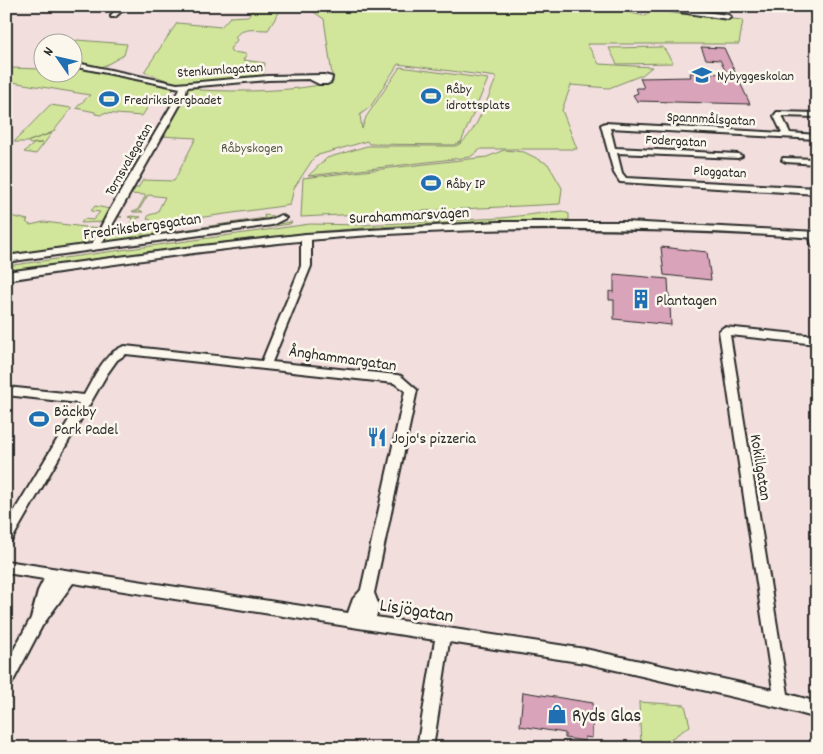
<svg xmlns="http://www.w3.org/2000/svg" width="823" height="754" font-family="Dekko,sans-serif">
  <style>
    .green { fill: #d1e69b; stroke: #7e8863 }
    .building { fill: #d9a3ba; stroke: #2b2b2b }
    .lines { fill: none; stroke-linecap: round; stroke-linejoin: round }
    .minor-casing { stroke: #2b2b2b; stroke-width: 4 }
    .major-casing { stroke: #2b2b2b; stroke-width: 4 }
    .minor { fill: #fbf7ec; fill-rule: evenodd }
    .major { fill: #fbf7ec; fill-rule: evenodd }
    .labels { text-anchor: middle; stroke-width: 5; stroke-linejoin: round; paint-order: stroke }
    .far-street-label { font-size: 14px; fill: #2b2b2b; stroke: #fbf7ec }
    .far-poi-label { font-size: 14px; fill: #2b2b2b; stroke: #fbf7ec; text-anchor: start }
    .far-park-label { font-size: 14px; fill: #545a47; stroke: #fbf7ec }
    .street-label { font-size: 16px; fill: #2b2b2b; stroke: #fbf7ec }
    .poi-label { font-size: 16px; fill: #2b2b2b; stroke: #fbf7ec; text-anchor: start }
    .near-street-label { font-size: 19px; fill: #2b2b2b; stroke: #fbf7ec }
    .near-poi-label { font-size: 19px; fill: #2b2b2b; stroke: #fbf7ec; text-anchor: start }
  </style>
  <rect width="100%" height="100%" fill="#f1dedd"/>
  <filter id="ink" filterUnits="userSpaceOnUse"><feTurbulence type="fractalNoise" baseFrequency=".02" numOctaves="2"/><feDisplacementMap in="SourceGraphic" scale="10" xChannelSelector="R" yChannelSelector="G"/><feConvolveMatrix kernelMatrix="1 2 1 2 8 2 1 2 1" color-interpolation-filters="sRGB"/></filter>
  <g filter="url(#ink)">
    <path class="green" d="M 256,6 L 283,6 L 268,30 C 257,30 242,27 235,37 L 237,40 L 230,49 L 232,52 L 247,54 L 243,60 L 265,63 L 263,75 L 199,82 L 199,90 C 240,92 294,92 333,82 L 324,19 L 305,6 L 597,6 L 645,16 L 652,11 L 743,20 L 739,44 L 587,44 L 599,64 L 652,67 L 642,75 L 609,88 L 571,85 L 562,110 L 577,149 L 481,149 L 470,157 L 308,176 L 327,158 L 367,146 L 456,146 C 476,137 487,98 497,77 L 398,64 L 371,106 L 360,115 L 362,129 L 366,117 L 400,67 L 488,79 L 461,142 L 454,145 L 369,144 L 367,141 L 315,156 L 294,188 L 290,205 L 161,223 L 158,235 L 106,242 L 103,239 L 117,215 L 122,217 L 117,217 L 107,234 L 125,233 L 133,218 L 128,217 L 131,216 L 141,217 L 136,219 L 128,233 L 145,233 L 151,220 L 147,219 L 149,215 L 157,213 L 165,197 L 148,195 L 139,210 L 143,212 L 133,212 L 132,211 L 137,211 L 146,195 L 130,194 L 120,211 L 136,181 L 137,181 L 133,188 L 138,188 L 143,180 L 174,181 L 196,138 L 161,136 L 188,88 L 144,72 L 177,23 L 221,27 L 230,17 L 248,16 Z
      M 77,40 L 127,44 L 124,55 L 106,65 L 94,69 L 175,87 L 170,94 C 154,94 150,104 142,116 L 103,113 L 101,115 L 95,114 L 95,112 L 76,108 L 90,95 L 6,81 L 6,43 L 10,68 L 42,69 L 42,72 L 72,72 L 73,54 L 76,53 L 76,50 L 73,48 L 73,43 Z
      M 663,47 L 673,63 L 617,64 L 609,48 Z
      M 50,105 L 72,108 L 53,132 L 27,142 L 14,142 Z
      M 52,133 L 36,154 L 24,152 L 35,143 L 42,143 L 30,144 L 28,142 L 29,141 Z
      M 504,150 L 524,152 L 548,164 L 562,188 L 560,204 L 301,217 L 303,178 L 487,157 Z
      M 95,206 L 110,209 L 103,222 L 81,223 L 84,219 L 93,220 L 100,212 L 91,211 Z
      M 562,211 L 569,214 L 569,220 C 488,221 407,224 326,231 C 219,241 113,257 6,272 L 6,266 L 310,224 L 362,225 L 501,218 Z
      M 6,215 L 28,220 L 26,222 L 30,225 L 44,222 L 85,227 L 85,229 L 96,227 L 98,229 L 91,240 L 85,244 L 6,256 Z
      M 264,215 L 273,216 L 264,221 L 172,234 L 169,232 L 265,218 Z
      M 292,222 L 290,224 L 93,251 L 93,249 Z
      M 639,702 L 685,705 L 690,726 L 657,748 L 648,748 L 641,745 Z"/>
    <path class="building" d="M 701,47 L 724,48 L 750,104 L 637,101 L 633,95 L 638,93 L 636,88 L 644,88 L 640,78 L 691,77 L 690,73 L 727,74 L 720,60 L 706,59 Z
      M 661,247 L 707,252 L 711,280 L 664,275 Z
      M 614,274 L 668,279 L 669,297 L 672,298 L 673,306 L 670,306 L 671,325 L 614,319 L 614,300 L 609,300 L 609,291 L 614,292 Z
      M 523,692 L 593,703 L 592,738 L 585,737 L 585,741 L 565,738 L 565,733 L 520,726 Z"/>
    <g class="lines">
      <defs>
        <path id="minor" d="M 120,6 L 127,6 L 115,17 L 111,17 L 111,15 Z
          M 640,6 L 659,6 L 728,15 L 731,17 L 728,19 Z
          M 72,62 L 177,84 L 268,76 L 324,75 L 332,77 L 331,82 L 327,84 L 319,84 L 309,79 L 268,80 L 187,87 L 185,96 L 102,243 L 270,220 L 281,215 L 286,218 L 272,225 L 6,262 L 6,256 L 92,244 L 108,213 L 177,96 L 180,88 L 72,66 Z
          M 777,112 L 817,113 L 817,117 L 782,116 L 790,133 L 817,135 L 817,139 L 610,128 L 615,148 L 738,154 L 742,156 L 738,158 L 617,153 L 622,173 L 626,178 L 817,188 L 817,194 L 620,182 L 614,173 L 601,125 L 605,123 L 782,133 L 774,116 Z
          M 783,158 L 817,159 L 817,164 L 786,162 L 782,160 Z
          M 814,231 L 817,232 L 817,249 L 812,246 L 809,234 Z
          M 306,234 L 311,237 L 311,266 L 272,362 L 397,375 L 401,376 L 417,390 L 374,593 L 379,606 L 376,617 L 585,649 L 773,690 L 719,331 L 724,327 L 817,336 L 817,344 L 730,335 L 788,694 L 817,702 L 817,718 L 781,708 L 585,663 L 449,642 L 433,748 L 417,748 L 435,640 L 73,583 L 42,626 L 11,685 L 6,687 L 6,664 L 31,618 L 38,591 L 44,579 L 6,573 L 6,561 L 348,613 L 353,599 L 361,590 L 405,391 L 394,383 L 126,354 L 117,360 L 107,374 L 11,541 L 6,543 L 6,525 L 79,403 L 6,395 L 6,387 L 84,395 C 94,378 104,352 125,346 L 262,361 L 301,266 L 301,237 Z"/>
        <path id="major" d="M 498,222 L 625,222 L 817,232 L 817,238 C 668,228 520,225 371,235 C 249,243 128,262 6,280 L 6,272 L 194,247 L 306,234 Z"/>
      </defs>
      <use href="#minor" class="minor-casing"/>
      <use href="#major" class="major-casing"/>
      <use href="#minor" class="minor"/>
      <use href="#major" class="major"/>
    </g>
  </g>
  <defs>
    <symbol id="school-bare" viewBox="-9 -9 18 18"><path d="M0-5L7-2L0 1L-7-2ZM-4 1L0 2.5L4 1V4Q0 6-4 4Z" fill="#1f6fb2" stroke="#fbf7ec" stroke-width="2.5" paint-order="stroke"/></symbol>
    <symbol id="stadium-bare" viewBox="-9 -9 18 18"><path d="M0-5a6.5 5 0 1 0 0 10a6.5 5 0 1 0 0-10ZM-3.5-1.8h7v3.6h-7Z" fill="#1f6fb2" stroke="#fbf7ec" stroke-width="2.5" paint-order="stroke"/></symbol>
    <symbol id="building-bare" viewBox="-9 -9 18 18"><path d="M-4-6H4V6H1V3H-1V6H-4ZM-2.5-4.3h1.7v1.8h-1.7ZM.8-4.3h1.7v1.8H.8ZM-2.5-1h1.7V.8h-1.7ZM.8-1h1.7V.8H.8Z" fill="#1f6fb2" stroke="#fbf7ec" stroke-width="2.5" paint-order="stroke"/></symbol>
    <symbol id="restaurant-bare" viewBox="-9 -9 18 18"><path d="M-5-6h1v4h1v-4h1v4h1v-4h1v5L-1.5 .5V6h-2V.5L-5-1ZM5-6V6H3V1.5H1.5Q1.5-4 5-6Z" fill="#1f6fb2" stroke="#fbf7ec" stroke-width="2.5" paint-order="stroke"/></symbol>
    <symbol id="shop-bare" viewBox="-9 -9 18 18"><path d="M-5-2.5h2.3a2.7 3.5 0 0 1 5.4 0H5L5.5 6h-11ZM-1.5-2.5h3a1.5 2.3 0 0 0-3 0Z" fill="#1f6fb2" stroke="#fbf7ec" stroke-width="2.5" paint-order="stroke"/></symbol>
  </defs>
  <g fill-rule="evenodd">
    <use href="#school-bare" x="688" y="61" width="28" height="28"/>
    <use href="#stadium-bare" x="417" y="82" width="28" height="28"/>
    <use href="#stadium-bare" x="95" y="85" width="28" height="28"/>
    <use href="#stadium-bare" x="417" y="169" width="28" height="28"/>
    <use href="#building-bare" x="627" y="285" width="28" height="28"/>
    <use href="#stadium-bare" x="25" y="405" width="28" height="28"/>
    <use href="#restaurant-bare" x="363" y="423" width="28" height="28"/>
    <use href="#shop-bare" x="543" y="700" width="28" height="28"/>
  </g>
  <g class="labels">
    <g class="far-street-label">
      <text transform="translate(220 69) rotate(-4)" y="5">Stenkumlagatan</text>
      <text transform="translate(711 118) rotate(3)" y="5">Spannmålsgatan</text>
      <text transform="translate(676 140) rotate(3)" y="5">Fodergatan</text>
      <text transform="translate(128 159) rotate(-60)" y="5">Tornsvalegatan</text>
      <text transform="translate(720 171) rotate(3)" y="5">Ploggatan</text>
    </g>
    <g class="far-poi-label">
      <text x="717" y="80">Nybyggeskolan</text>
      <text x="446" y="93">Råby<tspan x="446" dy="16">idrottsplats</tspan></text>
      <text x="124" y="104">Fredriksbergbadet</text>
      <text x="446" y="188">Råby IP</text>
    </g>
    <g class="far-park-label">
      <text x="252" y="152">Råbyskogen</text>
    </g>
    <g class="street-label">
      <text transform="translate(409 214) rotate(-3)" y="6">Surahammarsvägen</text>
      <text transform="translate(142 225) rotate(-8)" y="6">Fredriksbergsgatan</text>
      <text transform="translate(343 357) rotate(8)" y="6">Ånghammargatan</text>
      <text transform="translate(762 467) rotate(81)" y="6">Kokillgatan</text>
    </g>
    <g class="poi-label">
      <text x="656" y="305">Plantagen</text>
      <text x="54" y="416">Bäckby<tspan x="54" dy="18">Park Padel</tspan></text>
      <text x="392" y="443">Jojo's pizzeria</text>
    </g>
    <g class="near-street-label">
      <text transform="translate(417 609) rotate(9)" y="7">Lisjögatan</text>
    </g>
    <g class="near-poi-label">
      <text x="572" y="721">Ryds Glas</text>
    </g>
  </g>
  <rect width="823" height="754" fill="none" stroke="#fbf7ec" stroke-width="25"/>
  <rect x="12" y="12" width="798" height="729" fill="none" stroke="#2b2b2b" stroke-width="2" filter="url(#ink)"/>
  <g transform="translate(58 58) rotate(304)"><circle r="24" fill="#fbf7ec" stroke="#a8a59f"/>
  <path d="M0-4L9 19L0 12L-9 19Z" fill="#1f6fb2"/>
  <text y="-8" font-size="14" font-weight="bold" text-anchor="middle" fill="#2b2b2b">N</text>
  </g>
</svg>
